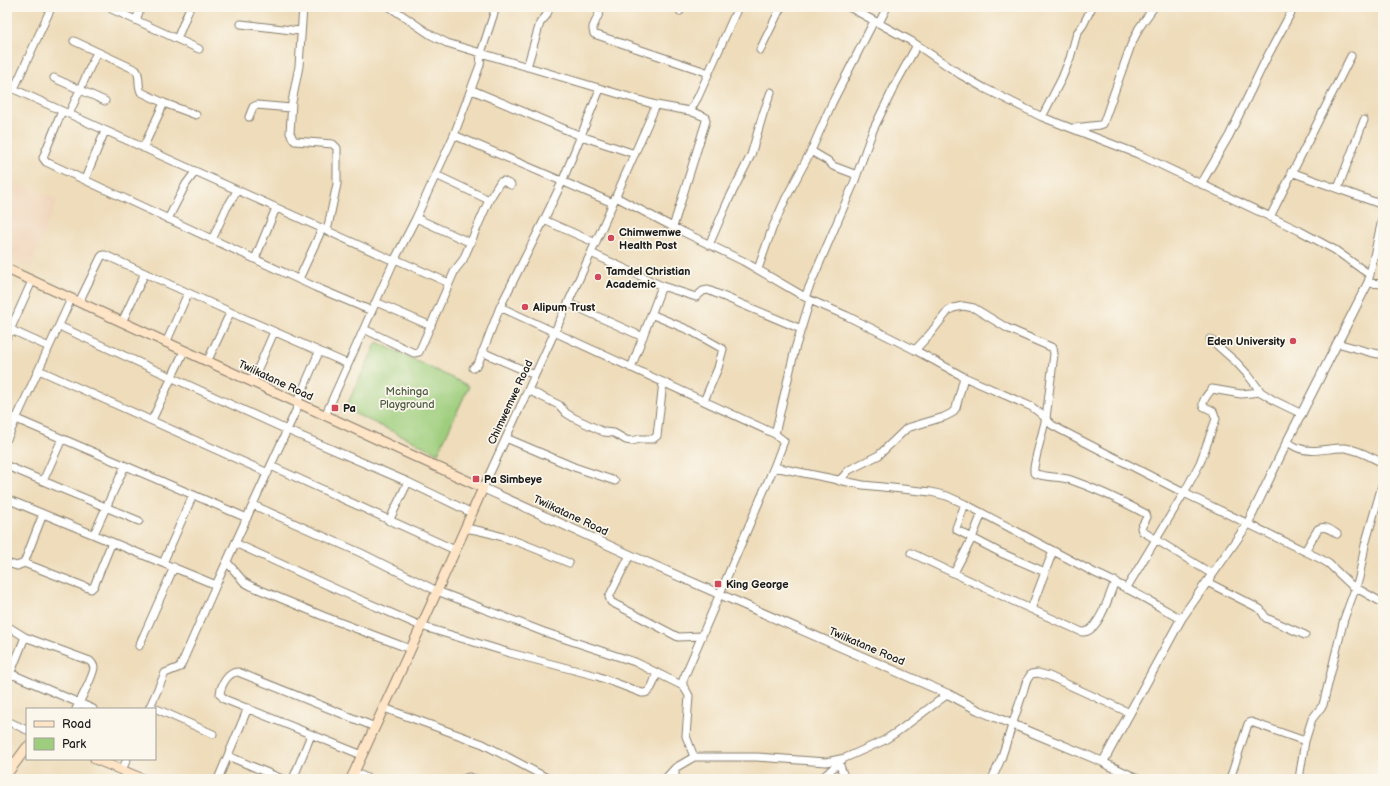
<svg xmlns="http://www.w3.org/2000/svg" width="1390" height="786" font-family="'Balsamiq Sans',sans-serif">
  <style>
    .built { fill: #f0d5bc }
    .green { fill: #9ece7d; stroke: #5d754c }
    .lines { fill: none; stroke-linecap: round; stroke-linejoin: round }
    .minor-casing { stroke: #857c6b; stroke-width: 9 }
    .tertiary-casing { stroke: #857c6b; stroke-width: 10 }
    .secondary-casing { stroke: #857c6b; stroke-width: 11 }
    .minor { stroke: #fff; stroke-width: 7 }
    .tertiary { stroke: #fff; stroke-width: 8 }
    .secondary { stroke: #ffe4c6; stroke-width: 9 }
    .poi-dot { fill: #d1495b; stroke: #fbf7ec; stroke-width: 1.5 }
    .labels { text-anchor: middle; stroke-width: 3.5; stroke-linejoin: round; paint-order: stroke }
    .poi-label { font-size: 11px; font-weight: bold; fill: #1c1c1c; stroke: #fbf7ec; text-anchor: start }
    .street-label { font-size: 11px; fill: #1c1c1c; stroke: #fbf7ec }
    .park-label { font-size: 11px; fill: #4a5a3e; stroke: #fbf7ec }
  </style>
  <rect width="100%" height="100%" fill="#fbf7ec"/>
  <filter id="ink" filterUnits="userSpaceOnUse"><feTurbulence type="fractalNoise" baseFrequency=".025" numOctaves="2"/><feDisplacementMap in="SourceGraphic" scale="8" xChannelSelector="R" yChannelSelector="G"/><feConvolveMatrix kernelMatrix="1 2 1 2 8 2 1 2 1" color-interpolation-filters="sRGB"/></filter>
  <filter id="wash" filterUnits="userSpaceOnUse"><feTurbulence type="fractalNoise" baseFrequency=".012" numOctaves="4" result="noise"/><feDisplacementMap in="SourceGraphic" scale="16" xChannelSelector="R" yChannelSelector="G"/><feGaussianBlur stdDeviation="0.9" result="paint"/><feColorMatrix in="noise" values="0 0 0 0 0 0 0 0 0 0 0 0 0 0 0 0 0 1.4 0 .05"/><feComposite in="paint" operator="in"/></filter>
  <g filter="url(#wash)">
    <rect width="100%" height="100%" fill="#eedcba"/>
    <path class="built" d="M 7,177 L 57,200 L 30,268 L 7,258 Z"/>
    <path class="green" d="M 377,342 L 469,386 L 438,453 L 345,409 Z"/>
  </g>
  <g filter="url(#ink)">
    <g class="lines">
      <defs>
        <path id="minor" d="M 107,7 L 199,49
          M 303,7 L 299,66 L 292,102 L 290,133 L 293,139 L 295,141 L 333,144 L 337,148 L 337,184 L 327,231
          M 390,7 L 431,35 L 447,43 L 656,105 L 690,111 L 705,117 L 706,121 L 673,227
          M 602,7 L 593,27 L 593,30 L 594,34 L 709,73
          M 849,7 L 911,41 L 961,75 L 984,88 L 1042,117 L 1138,154 L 1300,231 L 1335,250 L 1370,275
          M 680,11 L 682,7
          M 136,20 L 141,7
          M 879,23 L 887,7
          M 241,24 L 300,31
          M 177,39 L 190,7
          M 74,41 L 136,70 C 141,76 137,84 141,92 L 164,103
          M 760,50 L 781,7
          M 527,67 L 540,23 L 546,16 L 550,7
          M 54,78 L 105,101
          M 7,86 L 394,261
          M 14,89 L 51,8
          M 472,90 L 581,136 L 635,154
          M 62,111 L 44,155 L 43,158 L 46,162 L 315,287 L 372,311
          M 690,111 L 698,97 L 738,7
          M 69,114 L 97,52
          M 249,117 L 253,107 L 257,105 L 291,108
          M 1042,117 L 1062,78 L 1070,58 L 1077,33 L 1083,25 L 1092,7
          M 1074,128 L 1100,125 L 1103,124 L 1131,45 L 1139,28 L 1154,7
          M 454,135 L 613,203
          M 143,148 L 164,103 L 196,115
          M 811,151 L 828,161 L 833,166 L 857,175
          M 1291,172 L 1383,205
          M 436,175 L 489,200
          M 85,179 L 105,131
          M 1201,184 L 1229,136 L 1266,59 L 1294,7
          M 1338,188 L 1364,120
          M 616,197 L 673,227 L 743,261 L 810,300 L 847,316 L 915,350 L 964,377 L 1032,407 L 1041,414 L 1052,425 L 1061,430 L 1184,493 L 1321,559 L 1329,564 L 1351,585 L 1383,603
          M 1383,215 L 1368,283 L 1383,284
          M 1270,217 L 1351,56
          M 416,218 L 471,243
          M 168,219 L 186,184 L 195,172
          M 544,220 L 562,182 L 600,89
          M 212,240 L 226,209 L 237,191
          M 709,245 L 728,201 L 751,155 L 763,114 L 771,92
          M 591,253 L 662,286 L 696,297 L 703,291 L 708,290 L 801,329
          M 255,259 L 276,208
          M 395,259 L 449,283
          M 758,269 L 772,229 L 785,200 L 811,151 L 832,103 L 874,21
          M 299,279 L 322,229
          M 805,297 L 854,183 L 866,149 L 873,130 L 895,85 L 917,45
          M 79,302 L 101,257 L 103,255 L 105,255 L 239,316 L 348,364
          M 376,302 L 431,326
          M 568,303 L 643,337
          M 500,307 L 775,434 L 784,441 L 774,467 L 683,680 L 683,686
          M 651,314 L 691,331 L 723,349 L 718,368 L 704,401
          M 122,322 L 145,273
          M 59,326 L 287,430 L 408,482 L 472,513
          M 7,328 L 49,347
          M 364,329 L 414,353 L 419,352 L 455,270 L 463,260 L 489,200 L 500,182 L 503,181 L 511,185
          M 7,337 L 32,281
          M 1210,339 L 1237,363 L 1248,375 L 1261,392 L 1275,401 L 1302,414
          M 166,343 L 188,293
          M 1337,343 L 1369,352 L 1383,355
          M 915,350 L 930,334 L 948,311 L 953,308 L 963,306 L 974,308 L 1007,328 L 1053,348 L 1054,354 L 1046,418 L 1037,453 L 1034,467 L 1034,473 C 1044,478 1060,476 1071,480 C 1097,489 1122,501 1146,514 L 1147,517 L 1141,528 L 1142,531 L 1212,574
          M 482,352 L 535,375
          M 207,362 L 230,313
          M 473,368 L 478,364 L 500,307 L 544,220 L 596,243
          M 631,368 L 662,286
          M 39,370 L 268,473
          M 252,382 L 274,332
          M 528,390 L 559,405 L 566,413 L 574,418 L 604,432 L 614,433 L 626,440 L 632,441 L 640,439 L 653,439 L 657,436 L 663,382
          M 297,403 L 319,352
          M 7,415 L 247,518
          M 325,416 L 394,261 L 416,218 L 454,135 L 480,65 L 481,53 L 496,7
          M 152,420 L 184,351
          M 775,434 L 795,349 L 810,300
          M 506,438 L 574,467 L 615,481
          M 7,439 L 71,299
          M 1287,442 C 1291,444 1295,447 1298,448 C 1313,454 1330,447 1345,448 C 1360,450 1370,457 1383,463
          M 7,466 L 139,521
          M 271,466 L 455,550
          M 774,467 L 863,485 L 931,492 L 947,496 L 965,504 L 1095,573 C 1125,586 1153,603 1181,619
          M 43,481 L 62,439
          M 839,481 L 849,470 L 879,455 L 907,428 L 944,417 L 952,413 L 956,408 L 964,377
          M 483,488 L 591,253 L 656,105
          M 7,499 L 216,585 L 299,404
          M 965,504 L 956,528 L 957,530 L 1001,553 L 1045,572
          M 253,505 L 361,553 L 437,591 L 544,632 L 635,662 L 683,686 L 687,692 L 689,696 L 686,736 L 694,757
          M 389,521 L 408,482
          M 465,528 C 502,534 535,548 569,563
          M 94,534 L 125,466
          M 235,543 L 338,590 L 421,626 L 510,653 L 597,676 L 642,693 C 652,694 654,680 657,673
          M 1305,551 L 1318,529 C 1325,525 1331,530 1337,534
          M 911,553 L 1013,601 L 1082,632 C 1098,634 1110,594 1115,581
          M 630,555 L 609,597 L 611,602 L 678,637 L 702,636
          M 227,562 L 244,582 L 251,586 L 323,616 L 410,649
          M 7,563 L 17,566 L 24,563 L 43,514
          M 24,563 L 91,589 L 94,586 L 112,542
          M 163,563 L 193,495
          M 954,573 L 972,538 L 982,513
          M 1207,582 L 1260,609 L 1266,618 L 1305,635
          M 1126,589 L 1184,493 L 1200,463 L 1216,419 L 1213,411 L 1203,406 C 1202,400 1208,394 1212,389 L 1241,394 L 1261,392
          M 1031,609 L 1053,551
          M 7,626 L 25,637 L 90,661 C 93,664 93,664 94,667 C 94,675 80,701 76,709
          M 139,646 L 174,567
          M 7,672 L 93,709
          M 7,682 L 25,637
          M 150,706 L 213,734
          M 384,708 L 483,744 L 549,779
          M 149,709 L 165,673 L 180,667 L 181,665 L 216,585
          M 7,721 L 27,730
          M 1305,741 L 1312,719 L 1323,705 L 1344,619 L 1359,578 L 1365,545 L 1383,482
          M 362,755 L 224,699 L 220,694 C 221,685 228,672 238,672 L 375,727
          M 228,756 L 282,779
          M 839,763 L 845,779
          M 122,770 L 127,759
          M 354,772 L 369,779
          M 218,779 L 248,708
          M 293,779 L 311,735
          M 463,779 L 469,777 L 476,779
          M 665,779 L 675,768 L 694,757 L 757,757 L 826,762 L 845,758 L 883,741 L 897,732 L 948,694
          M 675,779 L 675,768
          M 821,779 L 843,759
          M 992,779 L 1001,759 L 1027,680 L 1031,674 L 1038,673 L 1049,676 L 1130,713
          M 1230,779 L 1248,724 L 1251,722 L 1305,741 L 1299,779"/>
        <path id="tertiary" d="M 483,488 L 630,555 L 948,694 L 978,710 L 1103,762 L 1106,764 L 1138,779
          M 1103,762 L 1181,619 L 1247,525 L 1287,442 L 1368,283"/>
        <path id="secondary" d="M 7,269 L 483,488 L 430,607 L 351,779
          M 95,759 L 143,779
          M 7,774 L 27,747"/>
      </defs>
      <use href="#minor" class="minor-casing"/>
      <use href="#tertiary" class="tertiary-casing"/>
      <use href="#secondary" class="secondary-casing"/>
      <use href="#minor" class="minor"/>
      <use href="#tertiary" class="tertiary"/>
      <use href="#secondary" class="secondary"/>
    </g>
  </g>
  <g class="poi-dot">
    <circle cx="611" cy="238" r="4"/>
    <circle cx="598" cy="277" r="4"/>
    <circle cx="525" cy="307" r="4"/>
    <circle cx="1293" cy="341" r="4"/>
    <rect x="331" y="404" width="8" height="8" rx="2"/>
    <rect x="472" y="475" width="8" height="8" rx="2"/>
    <rect x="714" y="580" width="8" height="8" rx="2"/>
  </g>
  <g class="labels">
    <g class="poi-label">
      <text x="619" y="236">Chimwemwe<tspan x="619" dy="13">Health Post</tspan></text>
      <text x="606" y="275">Tamdel Christian<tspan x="606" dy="13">Academic</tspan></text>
      <text x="533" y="311">Alipum Trust</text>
      <text x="1285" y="345" text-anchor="end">Eden University</text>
      <text x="343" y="412">Pa</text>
      <text x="484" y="483">Pa Simbeye</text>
      <text x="726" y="588">King George</text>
    </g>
    <g class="street-label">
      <text transform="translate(276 380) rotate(25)" y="4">Twiikatane Road</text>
      <text transform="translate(510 402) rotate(-65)" y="4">Chimwemwe Road</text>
      <text transform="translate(571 515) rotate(25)" y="4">Twiikatane Road</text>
      <text transform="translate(867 646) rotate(23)" y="4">Twiikatane Road</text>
    </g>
    <g class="park-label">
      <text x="407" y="395">Mchinga<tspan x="407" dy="13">Playground</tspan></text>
    </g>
  </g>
  <rect width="1390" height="786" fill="none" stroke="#fbf7ec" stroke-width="24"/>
  <rect x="26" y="708" width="130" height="52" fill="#fbf7ec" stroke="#a29f99"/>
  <rect x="34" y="721" width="20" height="6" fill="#ffe4c6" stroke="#a29f99"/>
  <text x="62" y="728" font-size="12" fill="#1c1c1c">Road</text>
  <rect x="34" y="738" width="20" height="12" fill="#9ece7d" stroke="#a29f99"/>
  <text x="62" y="748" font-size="12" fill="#1c1c1c">Park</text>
</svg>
